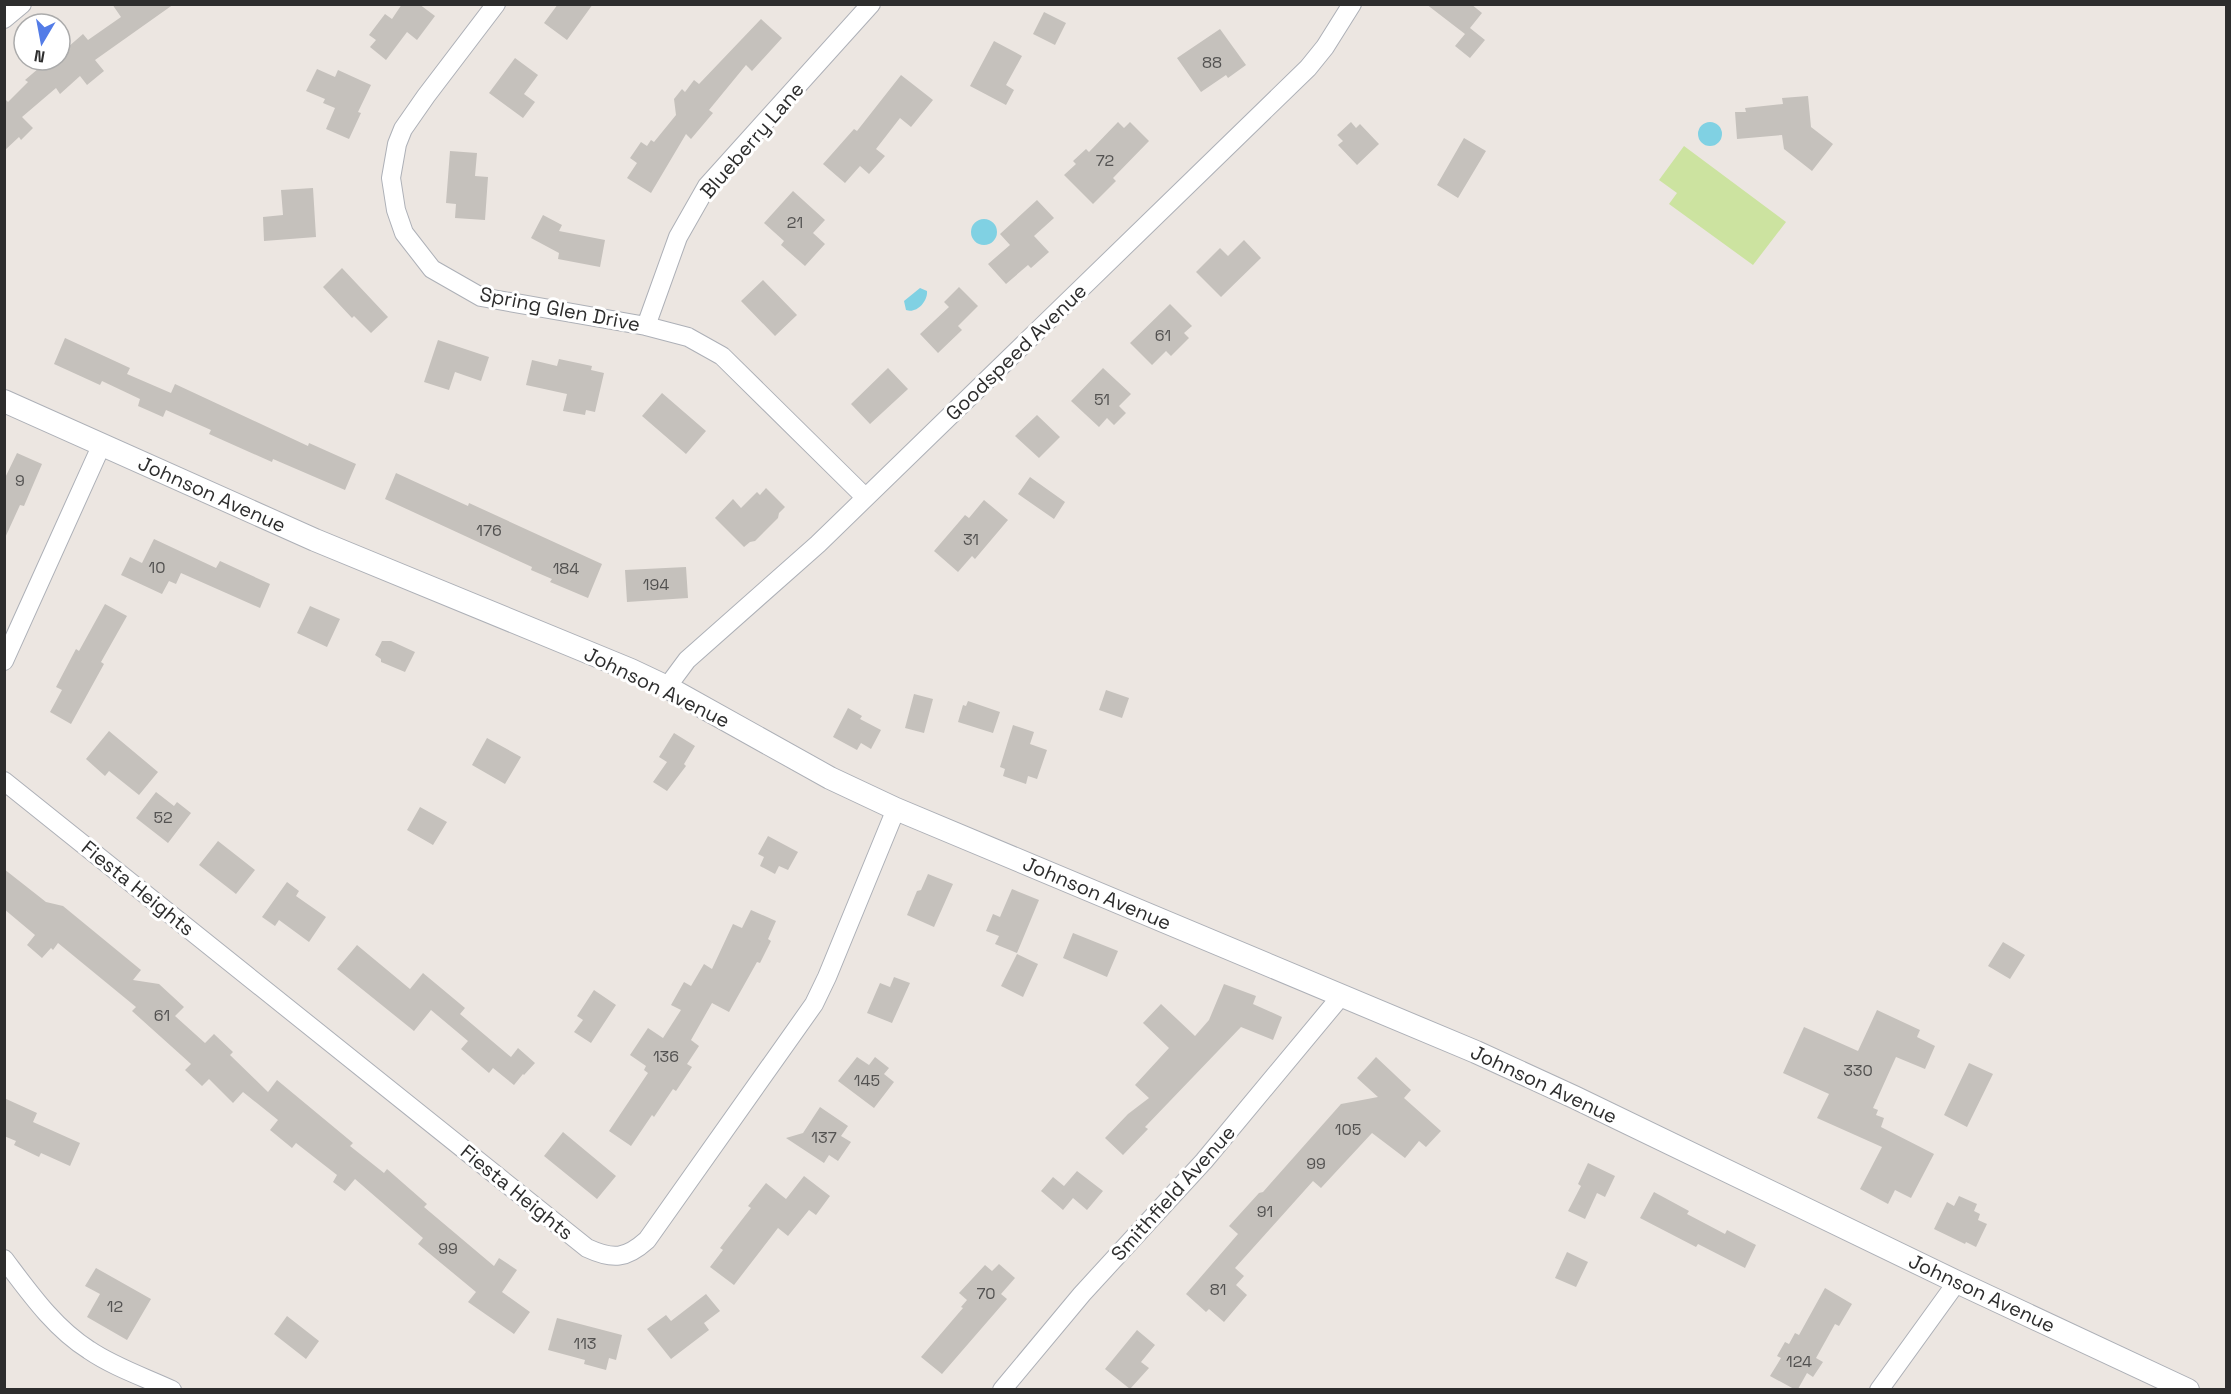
<svg xmlns="http://www.w3.org/2000/svg" width="2231" height="1394" font-family="'Space Grotesk',sans-serif">
  <style>
    .pitch { fill: #cce3a0 }
    .water { fill: #80d1e3 }
    .building { fill: #c5c1bc }
    .lines { fill: none; stroke-linecap: round; stroke-linejoin: round }
    .minor-casing { stroke: #adb0b7; stroke-width: 20 }
    .tertiary-casing { stroke: #adb0b7; stroke-width: 24 }
    .minor { stroke: #fff; stroke-width: 18 }
    .tertiary { stroke: #fff; stroke-width: 22 }
    .labels { text-anchor: middle; stroke-width: 6; stroke-linejoin: round; paint-order: stroke }
    .number-label { font-size: 16px; fill: #535251 }
    .street-label { font-size: 20px; fill: #2d2d2d; stroke: #fff }
  </style>
  <rect width="100%" height="100%" fill="#ece6e1"/>
  <path class="pitch" d="M 1684,146 L 1786,222 L 1753,265 L 1669,204 L 1677,193 L 1659,180 Z"/>
  <path class="water" d="M1698 134a12 12 0 1 1 24 0a12 12 0 1 1-24 0Z
    M971 232a13 13 0 1 1 26 0a13 13 0 1 1-26 0Z
    M 920,288 L 927,291 C 928,302 916,314 906,310 L 904,301 Z"/>
  <path class="building" d="M 112,4 L 174,4 L 95,60 L 104,71 L 87,85 L 80,76 L 60,94 L 56,88 L 22,117 L 33,128 L 21,140 L 19,137 L 4,151 L 4,98 L 8,102 L 28,82 L 25,80 L 39,68 L 44,67 L 53,60 L 60,60 L 60,54 L 83,34 L 88,40 L 121,17 Z
    M 402,4 L 419,4 L 435,16 L 417,40 L 407,32 L 386,60 L 370,47 L 376,40 L 369,35 L 385,14 L 392,19 Z
    M 558,4 L 593,4 L 567,40 L 544,23 Z
    M 1426,4 L 1471,4 L 1482,13 L 1470,28 L 1485,40 L 1470,58 L 1455,46 L 1465,34 Z
    M 1044,12 L 1066,23 L 1055,45 L 1033,34 Z
    M 761,19 L 782,38 L 752,71 L 746,65 L 709,110 L 713,113 L 691,139 L 686,134 L 651,193 L 627,178 L 637,163 L 630,158 L 641,142 L 647,146 L 651,140 L 654,142 L 676,115 L 674,99 L 682,89 L 685,92 L 694,80 L 699,84 Z
    M 1220,29 L 1246,65 L 1228,78 L 1226,75 L 1201,92 L 1177,58 Z
    M 994,41 L 1022,56 L 1006,85 L 1014,90 L 1006,105 L 970,86 Z
    M 515,58 L 538,75 L 524,94 L 535,102 L 523,118 L 489,93 Z
    M 317,69 L 335,77 L 338,70 L 371,85 L 358,112 L 361,113 L 349,139 L 326,129 L 335,108 L 323,103 L 325,99 L 306,91 Z
    M 901,75 L 933,100 L 911,127 L 900,118 L 876,149 L 885,156 L 869,174 L 860,166 L 845,183 L 823,164 L 854,129 L 857,131 Z
    M 1808,96 L 1811,127 L 1833,144 L 1812,171 L 1784,149 L 1782,135 L 1737,139 L 1735,112 L 1746,112 L 1745,108 L 1783,104 L 1782,98 Z
    M 1118,122 L 1124,128 L 1130,122 L 1149,141 L 1113,178 L 1116,181 L 1093,204 L 1064,175 L 1076,164 L 1073,161 L 1086,149 L 1089,152 Z
    M 1351,122 L 1356,128 L 1360,124 L 1379,144 L 1357,165 L 1338,145 L 1343,141 L 1337,135 Z
    M 1464,138 L 1486,151 L 1458,198 L 1437,185 Z
    M 450,151 L 477,153 L 475,176 L 488,177 L 485,220 L 455,218 L 456,204 L 446,203 Z
    M 313,188 L 316,237 L 264,241 L 263,217 L 283,215 L 281,190 Z
    M 793,191 L 825,220 L 813,233 L 825,244 L 805,266 L 781,245 L 784,241 L 764,223 Z
    M 1037,200 L 1054,218 L 1034,236 L 1049,252 L 1031,268 L 1028,265 L 1006,284 L 988,264 L 1010,245 L 1000,234 Z
    M 543,215 L 562,225 L 559,231 L 605,240 L 600,267 L 558,259 L 559,253 L 531,238 Z
    M 1244,240 L 1261,258 L 1221,297 L 1196,272 L 1220,248 L 1228,256 Z
    M 342,268 L 388,317 L 371,333 L 354,316 L 352,318 L 323,287 Z
    M 763,280 L 797,315 L 775,336 L 741,301 Z
    M 959,287 L 978,306 L 958,326 L 962,330 L 938,353 L 920,334 L 949,307 L 944,302 Z
    M 1170,304 L 1192,326 L 1184,333 L 1189,338 L 1171,356 L 1166,351 L 1152,365 L 1130,343 Z
    M 65,338 L 130,368 L 127,374 L 171,393 L 175,384 L 308,446 L 309,443 L 356,464 L 345,490 L 273,459 L 272,462 L 209,434 L 211,430 L 166,410 L 163,417 L 138,406 L 140,399 L 102,381 L 100,385 L 54,364 Z
    M 438,340 L 489,357 L 481,381 L 455,372 L 449,390 L 424,382 Z
    M 559,359 L 592,366 L 591,370 L 604,373 L 595,412 L 586,410 L 585,415 L 563,411 L 567,394 L 526,385 L 532,360 L 557,366 Z
    M 888,368 L 908,389 L 870,424 L 851,404 Z
    M 1103,368 L 1131,394 L 1119,406 L 1126,413 L 1114,425 L 1107,418 L 1099,427 L 1071,401 Z
    M 662,393 L 706,431 L 686,454 L 642,416 Z
    M 1037,415 L 1060,437 L 1039,458 L 1015,436 Z
    M 17,453 L 42,464 L 24,506 L 20,505 L 4,540 L 4,480 Z
    M 396,473 L 468,506 L 469,503 L 602,564 L 588,598 L 550,582 L 552,579 L 531,570 L 532,567 L 385,499 Z
    M 1030,477 L 1065,502 L 1054,519 L 1018,494 Z
    M 766,488 L 785,507 L 779,513 L 778,518 L 755,541 L 750,542 L 744,547 L 715,518 L 733,499 L 741,508 L 757,492 L 760,495 Z
    M 984,500 L 1008,520 L 975,559 L 972,556 L 958,572 L 934,551 L 965,515 L 969,518 Z
    M 154,539 L 216,568 L 220,561 L 270,584 L 260,608 L 181,573 L 176,584 L 169,581 L 162,594 L 121,575 L 130,557 L 142,563 Z
    M 686,567 L 688,598 L 627,602 L 625,570 Z
    M 105,604 L 127,616 L 101,662 L 104,664 L 71,724 L 50,712 L 62,690 L 56,687 L 76,649 L 79,651 Z
    M 310,606 L 340,619 L 327,647 L 297,633 Z
    M 382,641 L 391,641 L 415,652 L 405,672 L 381,662 L 381,659 L 375,655 Z
    M 1106,690 L 1129,698 L 1122,718 L 1099,710 Z
    M 914,694 L 933,699 L 924,733 L 905,728 Z
    M 968,701 L 1000,712 L 993,733 L 958,722 L 963,705 L 966,706 Z
    M 848,708 L 862,716 L 860,719 L 881,730 L 871,749 L 861,743 L 857,750 L 833,737 Z
    M 1013,725 L 1034,732 L 1030,744 L 1047,750 L 1037,779 L 1028,776 L 1026,784 L 1003,776 L 1005,769 L 1000,767 Z
    M 109,731 L 158,772 L 139,795 L 109,771 L 105,776 L 86,759 Z
    M 674,733 L 695,746 L 684,764 L 686,766 L 667,791 L 653,782 L 667,762 L 659,757 Z
    M 487,738 L 521,757 L 505,784 L 472,765 Z
    M 156,792 L 174,806 L 177,802 L 191,813 L 168,843 L 136,818 Z
    M 420,807 L 447,822 L 433,845 L 407,830 Z
    M 768,836 L 798,852 L 788,870 L 779,866 L 775,874 L 760,866 L 764,857 L 758,854 Z
    M 218,841 L 255,870 L 236,894 L 199,865 Z
    M 4,869 L 46,902 L 63,906 L 141,970 L 133,980 L 159,984 L 184,1007 L 175,1016 L 205,1043 L 214,1034 L 233,1052 L 230,1055 L 268,1092 L 277,1080 L 353,1143 L 350,1146 L 384,1173 L 387,1169 L 427,1204 L 424,1207 L 494,1266 L 499,1258 L 517,1270 L 502,1292 L 530,1312 L 514,1334 L 468,1302 L 476,1292 L 418,1244 L 423,1238 L 355,1179 L 345,1191 L 333,1182 L 337,1175 L 296,1143 L 292,1148 L 270,1130 L 278,1120 L 243,1092 L 233,1103 L 209,1079 L 202,1086 L 185,1070 L 191,1064 L 132,1011 L 136,1007 L 58,943 L 53,950 L 51,948 L 42,958 L 27,945 L 35,935 L 4,909 Z
    M 928,874 L 953,884 L 934,927 L 907,915 L 917,891 L 921,890 Z
    M 287,882 L 299,891 L 296,896 L 326,917 L 309,942 L 279,920 L 275,926 L 262,917 Z
    M 1012,889 L 1039,900 L 1017,953 L 995,944 L 999,936 L 986,931 L 993,914 L 1000,917 Z
    M 751,910 L 776,921 L 768,939 L 771,941 L 760,963 L 757,962 L 729,1012 L 712,1003 L 691,1040 L 699,1046 L 687,1064 L 692,1067 L 676,1091 L 673,1089 L 654,1117 L 652,1115 L 631,1146 L 609,1131 L 648,1073 L 644,1070 L 646,1066 L 630,1055 L 648,1028 L 663,1038 L 681,1010 L 671,1005 L 684,982 L 691,986 L 704,964 L 712,969 L 733,924 L 742,928 Z
    M 1073,933 L 1118,951 L 1107,977 L 1063,958 Z
    M 2003,942 L 2025,955 L 2010,979 L 1988,966 Z
    M 357,945 L 410,989 L 423,973 L 465,1008 L 460,1014 L 511,1057 L 518,1048 L 535,1063 L 524,1075 L 523,1074 L 514,1085 L 493,1068 L 489,1073 L 461,1049 L 468,1041 L 431,1010 L 414,1031 L 337,969 Z
    M 1017,954 L 1038,964 L 1023,997 L 1001,986 Z
    M 894,977 L 910,983 L 892,1023 L 867,1013 L 880,983 L 890,987 Z
    M 1224,984 L 1256,996 L 1253,1004 L 1282,1017 L 1273,1040 L 1241,1027 L 1145,1127 L 1148,1129 L 1123,1155 L 1105,1138 L 1128,1114 L 1149,1098 L 1135,1085 L 1169,1048 L 1143,1023 L 1161,1004 L 1195,1036 L 1209,1020 Z
    M 594,990 L 616,1005 L 591,1043 L 574,1032 L 583,1020 L 577,1016 Z
    M 1877,1010 L 1920,1030 L 1917,1037 L 1935,1046 L 1925,1069 L 1896,1057 L 1873,1108 L 1878,1110 L 1876,1115 L 1884,1118 L 1881,1127 L 1934,1154 L 1911,1198 L 1895,1190 L 1888,1204 L 1860,1189 L 1882,1147 L 1817,1118 L 1829,1094 L 1783,1073 L 1804,1027 L 1858,1051 Z
    M 857,1057 L 869,1065 L 875,1057 L 889,1068 L 884,1074 L 894,1082 L 874,1108 L 838,1081 Z
    M 1376,1057 L 1411,1090 L 1404,1098 L 1441,1131 L 1426,1147 L 1419,1141 L 1405,1158 L 1372,1133 L 1321,1188 L 1313,1181 L 1235,1268 L 1244,1276 L 1236,1285 L 1247,1295 L 1224,1322 L 1209,1309 L 1206,1312 L 1186,1294 L 1238,1234 L 1229,1226 L 1259,1193 L 1263,1192 L 1341,1104 L 1378,1097 L 1357,1078 Z
    M 1969,1063 L 1993,1074 L 1967,1127 L 1944,1115 Z
    M 4,1098 L 37,1113 L 33,1122 L 80,1143 L 70,1166 L 41,1153 L 39,1157 L 14,1145 L 16,1141 L 4,1136 Z
    M 820,1107 L 848,1126 L 841,1136 L 851,1142 L 838,1161 L 829,1155 L 824,1163 L 786,1138 L 803,1133 Z
    M 563,1132 L 616,1176 L 597,1199 L 544,1156 Z
    M 1588,1163 L 1615,1176 L 1605,1197 L 1597,1193 L 1585,1219 L 1568,1211 L 1581,1186 L 1578,1184 Z
    M 1077,1171 L 1103,1191 L 1087,1210 L 1073,1198 L 1063,1210 L 1041,1191 L 1053,1177 L 1064,1186 Z
    M 804,1176 L 830,1196 L 816,1215 L 809,1210 L 788,1236 L 778,1228 L 734,1285 L 710,1267 L 723,1250 L 720,1248 L 751,1208 L 748,1206 L 766,1183 L 786,1199 Z
    M 1654,1192 L 1689,1211 L 1687,1214 L 1725,1234 L 1727,1230 L 1756,1245 L 1745,1268 L 1698,1244 L 1696,1247 L 1640,1218 Z
    M 1959,1196 L 1977,1204 L 1974,1211 L 1980,1214 L 1978,1220 L 1987,1224 L 1976,1247 L 1966,1242 L 1965,1244 L 1934,1229 L 1947,1202 L 1954,1206 Z
    M 1567,1252 L 1588,1262 L 1576,1287 L 1555,1278 Z
    M 999,1264 L 1015,1278 L 1001,1294 L 1007,1299 L 942,1374 L 921,1357 L 963,1308 L 961,1307 L 967,1300 L 959,1293 L 985,1265 L 992,1271 Z
    M 96,1268 L 151,1299 L 127,1340 L 87,1317 L 100,1294 L 85,1286 Z
    M 1825,1288 L 1852,1304 L 1839,1326 L 1835,1324 L 1816,1358 L 1823,1362 L 1813,1377 L 1807,1373 L 1798,1389 L 1794,1389 L 1770,1376 L 1781,1358 L 1777,1356 L 1785,1342 L 1789,1344 L 1795,1333 L 1799,1335 Z
    M 706,1294 L 720,1311 L 704,1323 L 709,1330 L 671,1359 L 647,1329 L 666,1315 L 671,1321 Z
    M 287,1316 L 319,1341 L 306,1359 L 274,1334 Z
    M 557,1318 L 622,1335 L 616,1360 L 609,1358 L 606,1370 L 584,1364 L 585,1360 L 548,1350 Z
    M 1137,1330 L 1155,1345 L 1141,1362 L 1149,1368 L 1130,1389 L 1105,1369 Z"/>
  <g class="lines">
    <defs>
      <path id="minor" d="M 496,4 L 426,96 L 403,129 L 397,144 L 391,178 L 396,210 L 404,233 L 432,269 L 481,297 L 646,326 L 688,337 L 722,356 L 865,497
        M 4,19 L 22,4
        M 646,326 L 678,237 L 707,186 L 871,4
        M 4,661 L 102,444
        M 667,687 L 687,660 L 818,544 L 1308,68 L 1325,47 L 1352,4
        M 4,781 L 587,1248 C 613,1260 626,1259 647,1240 L 814,1004 L 827,977 L 896,809
        M 4,1259 C 29,1292 54,1328 89,1350 C 114,1367 144,1377 172,1390
        M 1002,1390 L 1082,1294 L 1204,1161 L 1342,995
        M 1879,1390 L 1957,1282"/>
      <path id="tertiary" d="M 4,401 L 315,540 L 631,670 L 667,687 L 830,778 L 896,809 L 1476,1052 L 1574,1097 L 1957,1282 L 2188,1390"/>
    </defs>
    <use href="#minor" class="minor-casing"/>
    <use href="#tertiary" class="tertiary-casing"/>
    <use href="#minor" class="minor"/>
    <use href="#tertiary" class="tertiary"/>
  </g>
  <g class="labels">
    <g class="number-label">
      <text x="1212" y="68">88</text>
      <text x="1105" y="166">72</text>
      <text x="795" y="228">21</text>
      <text x="1163" y="341">61</text>
      <text x="1102" y="405">51</text>
      <text x="20" y="486">9</text>
      <text x="489" y="536">176</text>
      <text x="971" y="545">31</text>
      <text x="157" y="573">10</text>
      <text x="566" y="574">184</text>
      <text x="656" y="590">194</text>
      <text x="163" y="823">52</text>
      <text x="162" y="1021">61</text>
      <text x="666" y="1062">136</text>
      <text x="1858" y="1076">330</text>
      <text x="867" y="1086">145</text>
      <text x="1348" y="1135">105</text>
      <text x="824" y="1143">137</text>
      <text x="1316" y="1169">99</text>
      <text x="1265" y="1217">91</text>
      <text x="448" y="1254">99</text>
      <text x="1218" y="1295">81</text>
      <text x="986" y="1299">70</text>
      <text x="115" y="1312">12</text>
      <text x="585" y="1349">113</text>
      <text x="1799" y="1367">124</text>
    </g>
    <g class="street-label">
      <text transform="translate(752 140) rotate(-49)" y="7">Blueberry Lane</text>
      <text transform="translate(560 309) rotate(11)" y="7">Spring Glen Drive</text>
      <text transform="translate(1016 352) rotate(-44)" y="7">Goodspeed Avenue</text>
      <text transform="translate(212 494) rotate(24)" y="7">Johnson Avenue</text>
      <text transform="translate(657 687) rotate(26)" y="7">Johnson Avenue</text>
      <text transform="translate(138 888) rotate(39)" y="7">Fiesta Heights</text>
      <text transform="translate(1097 893) rotate(23)" y="7">Johnson Avenue</text>
      <text transform="translate(1544 1084) rotate(25)" y="7">Johnson Avenue</text>
      <text transform="translate(517 1192) rotate(39)" y="7">Fiesta Heights</text>
      <text transform="translate(1173 1193) rotate(-48)" y="7">Smithfield Avenue</text>
      <text transform="translate(1982 1293) rotate(25)" y="7">Johnson Avenue</text>
    </g>
  </g>
  <rect width="2231" height="1394" fill="none" stroke="#2d2d2d" stroke-width="12"/>
  <g transform="translate(42 42) rotate(190)"><circle r="28" fill="#ffffff" stroke="#ababab" stroke-width="1.5"/>
  <path d="M0-4.5L10 22L0 15L-10 22Z" fill="#537ce7"/>
  <text y="-9" font-size="16" font-weight="bold" text-anchor="middle" fill="#2d2d2d">N</text>
  </g>
</svg>
